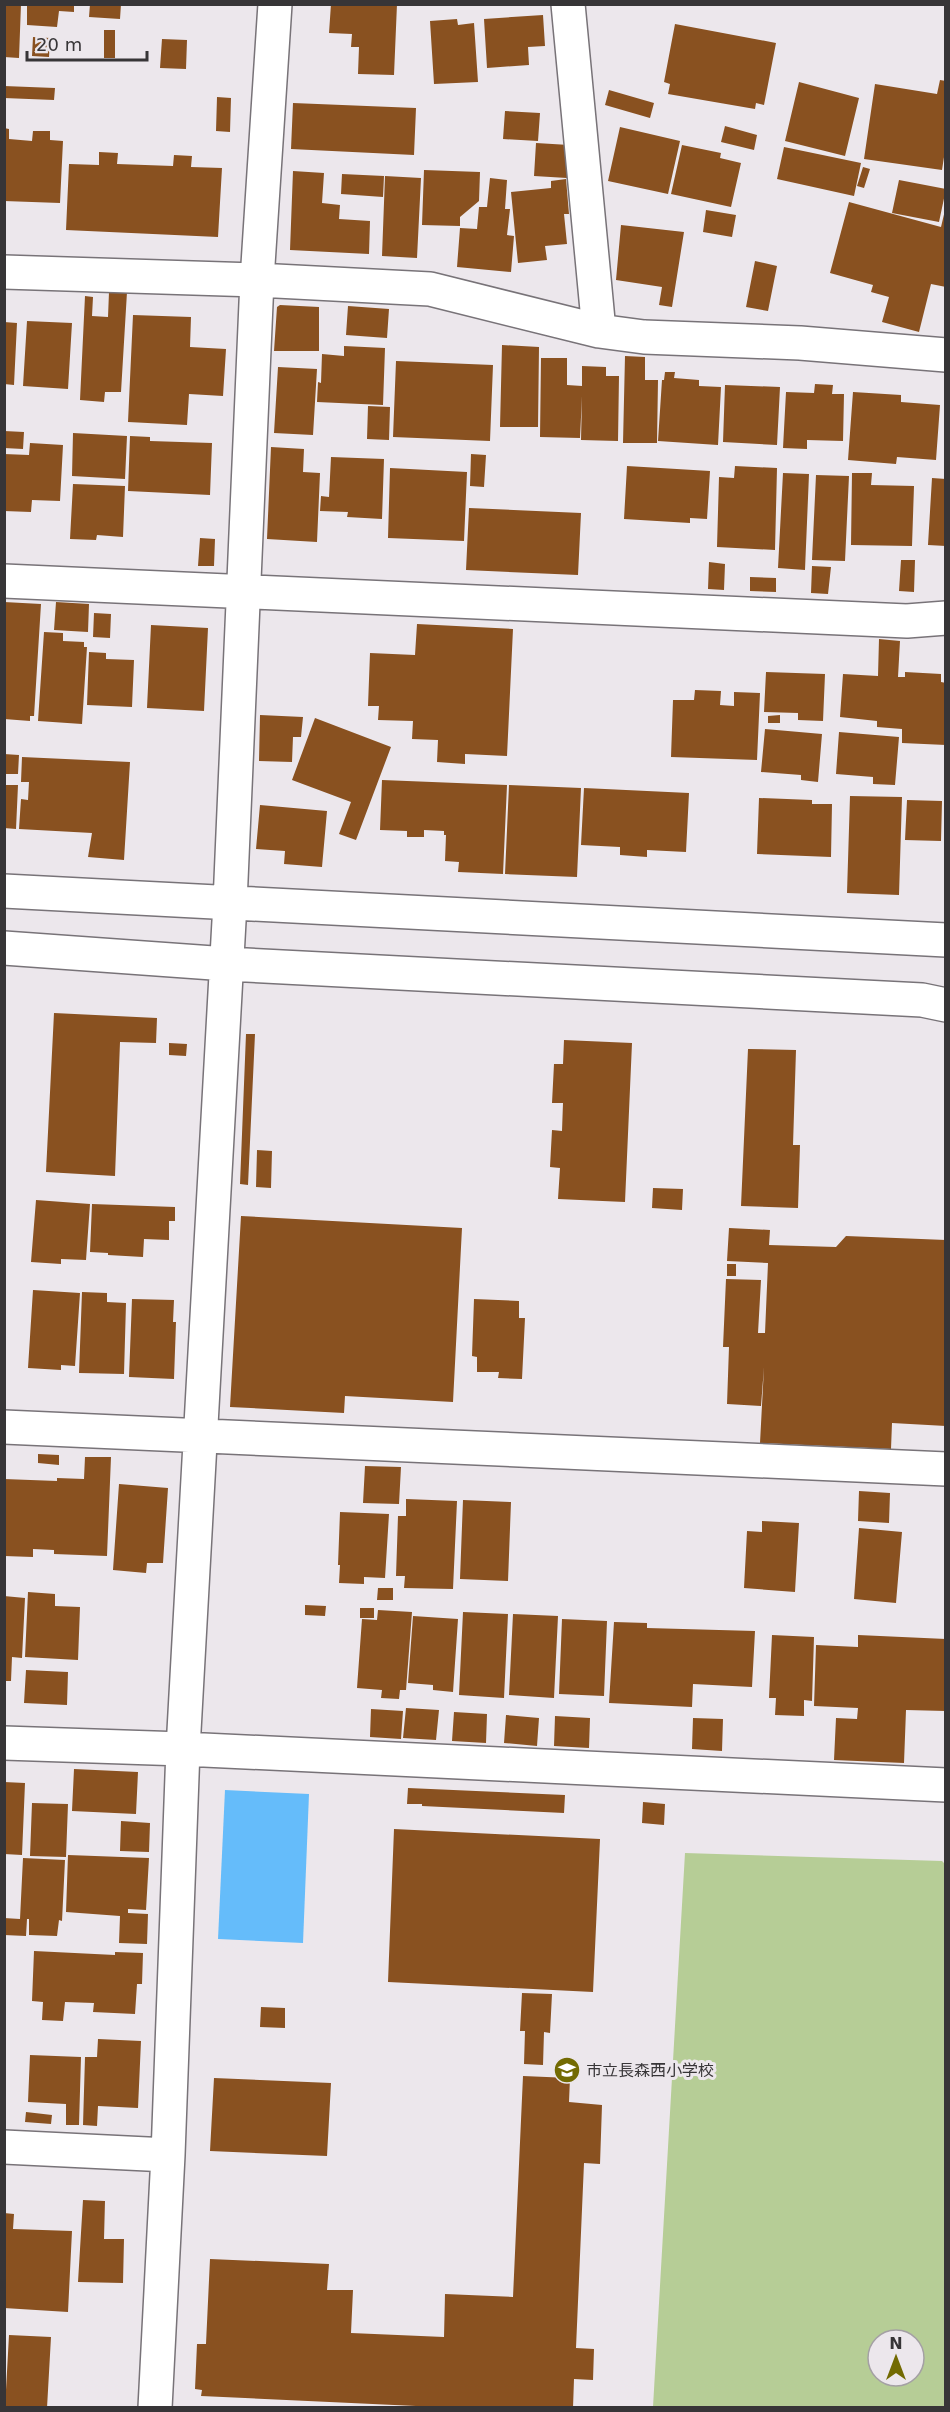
<svg xmlns="http://www.w3.org/2000/svg" width="950" height="2412" font-family="'DejaVu Sans','Noto Sans JP',sans-serif">
  <style>
    .green { fill: #b6cd96; fill-rule: evenodd }
    .water { fill: #65bcfa }
    .building { fill: #895120 }
    .lines { fill: none; stroke-linecap: round; stroke-linejoin: round }
    .minor-casing { stroke: #787378; stroke-width: 36 }
    .minor { stroke: #fff; stroke-width: 33 }
    .labels { text-anchor: middle; stroke-width: 6; stroke-linejoin: round; paint-order: stroke }
    .poi-label { font-size: 16px; fill: #373537; stroke: #ece7ec; text-anchor: start }
  </style>
  <rect width="100%" height="100%" fill="#ece7ec"/>
  <path class="green" d="M 685,1853 L 942,1861 L 945,1864 L 945,2407 L 653,2407 ZM 878,2340 L 914,2340 L 914,2376 L 878,2376 Z"/>
  <path class="water" d="M 225,1790 L 309,1794 L 303,1943 L 218,1939 Z"/>
  <path class="building" d="M 4,4 L 21,4 L 19,58 L 4,57 Z
    M 27,4 L 74,4 L 74,12 L 59,11 L 57,27 L 27,25 Z
    M 90,4 L 121,4 L 120,19 L 89,17 Z
    M 331,4 L 397,4 L 394,75 L 358,74 L 359,47 L 351,47 L 352,34 L 329,33 Z
    M 543,15 L 545,46 L 528,47 L 529,65 L 487,68 L 484,19 Z
    M 457,19 L 458,25 L 474,23 L 478,82 L 434,84 L 430,21 Z
    M 675,24 L 776,43 L 764,105 L 756,103 L 755,109 L 668,94 L 670,84 L 664,82 Z
    M 104,30 L 115,30 L 115,58 L 104,58 Z
    M 33,37 L 50,38 L 49,57 L 32,56 Z
    M 162,39 L 187,40 L 186,69 L 160,68 Z
    M 940,80 L 946,81 L 946,144 L 942,170 L 864,159 L 875,84 L 937,94 Z
    M 799,82 L 859,98 L 845,156 L 785,141 Z
    M 4,86 L 55,88 L 54,100 L 4,98 Z
    M 609,90 L 654,103 L 650,118 L 605,105 Z
    M 217,97 L 231,98 L 230,132 L 216,131 Z
    M 293,103 L 416,108 L 414,155 L 291,149 Z
    M 505,111 L 540,113 L 538,141 L 503,139 Z
    M 725,126 L 757,135 L 754,150 L 721,142 Z
    M 620,127 L 680,141 L 668,194 L 608,181 Z
    M 4,128 L 9,129 L 9,139 L 32,141 L 33,131 L 50,131 L 50,140 L 63,141 L 60,203 L 4,201 Z
    M 536,143 L 569,145 L 567,178 L 534,176 Z
    M 682,145 L 721,153 L 720,158 L 741,163 L 731,207 L 671,194 Z
    M 784,147 L 861,163 L 854,196 L 777,179 Z
    M 99,152 L 118,153 L 117,164 L 173,166 L 174,155 L 192,156 L 191,167 L 222,168 L 218,237 L 66,230 L 69,164 L 99,165 Z
    M 863,167 L 870,169 L 864,188 L 857,186 Z
    M 424,170 L 480,172 L 479,201 L 460,217 L 460,226 L 422,225 Z
    M 293,171 L 324,173 L 322,203 L 340,205 L 339,219 L 370,221 L 369,254 L 290,250 Z
    M 342,174 L 384,176 L 383,197 L 341,194 Z
    M 385,176 L 421,178 L 417,258 L 382,256 Z
    M 490,178 L 507,180 L 505,209 L 510,209 L 507,235 L 514,236 L 511,272 L 457,267 L 460,228 L 477,229 L 479,207 L 487,207 Z
    M 566,179 L 569,214 L 564,214 L 567,244 L 545,246 L 547,260 L 518,263 L 511,192 L 551,188 L 551,181 Z
    M 899,180 L 946,189 L 939,222 L 892,213 Z
    M 849,202 L 941,227 L 946,206 L 946,287 L 931,284 L 919,332 L 882,322 L 889,297 L 871,292 L 873,285 L 830,273 Z
    M 706,210 L 736,215 L 732,237 L 703,232 Z
    M 621,225 L 684,232 L 672,307 L 659,305 L 662,287 L 616,280 Z
    M 755,261 L 777,266 L 768,311 L 746,307 Z
    M 109,292 L 127,292 L 121,392 L 105,392 L 104,402 L 80,400 L 85,296 L 93,297 L 92,316 L 108,317 Z
    M 280,305 L 319,307 L 319,351 L 274,351 L 277,307 Z
    M 348,306 L 389,309 L 387,338 L 346,335 Z
    M 133,315 L 191,317 L 190,347 L 226,349 L 223,396 L 189,394 L 187,425 L 128,422 Z
    M 27,321 L 72,323 L 68,389 L 23,386 Z
    M 4,322 L 17,323 L 14,385 L 4,384 Z
    M 502,345 L 539,347 L 538,427 L 500,427 Z
    M 344,346 L 385,348 L 383,405 L 317,402 L 318,382 L 321,383 L 322,354 L 344,356 Z
    M 625,356 L 645,357 L 645,380 L 658,380 L 657,443 L 623,443 Z
    M 541,358 L 567,358 L 567,385 L 582,386 L 582,366 L 606,367 L 606,376 L 619,376 L 618,441 L 581,440 L 582,396 L 580,438 L 540,437 Z
    M 396,361 L 493,365 L 490,441 L 393,437 Z
    M 278,367 L 317,369 L 313,435 L 274,433 Z
    M 665,372 L 675,372 L 674,378 L 699,380 L 699,386 L 721,387 L 718,445 L 658,441 L 662,380 L 664,380 Z
    M 815,384 L 833,385 L 832,394 L 844,394 L 843,441 L 807,440 L 807,449 L 783,448 L 786,392 L 814,393 Z
    M 725,385 L 780,387 L 777,445 L 723,442 Z
    M 853,392 L 901,395 L 901,402 L 940,405 L 936,460 L 897,457 L 896,464 L 848,460 Z
    M 368,406 L 390,407 L 389,440 L 367,439 Z
    M 4,431 L 24,432 L 23,449 L 4,448 Z
    M 73,433 L 127,436 L 125,479 L 72,476 Z
    M 130,436 L 150,437 L 150,441 L 212,443 L 210,495 L 128,491 Z
    M 30,443 L 63,445 L 60,501 L 32,500 L 31,512 L 4,511 L 4,454 L 29,455 Z
    M 271,447 L 304,449 L 303,472 L 320,473 L 317,542 L 267,539 Z
    M 471,454 L 486,455 L 484,487 L 470,486 Z
    M 331,457 L 384,459 L 382,519 L 347,517 L 348,512 L 320,511 L 321,496 L 329,497 Z
    M 627,466 L 710,471 L 707,519 L 690,518 L 690,523 L 624,519 Z
    M 735,466 L 777,468 L 775,550 L 717,547 L 719,477 L 734,478 Z
    M 390,468 L 467,472 L 464,541 L 388,538 Z
    M 783,473 L 809,474 L 805,570 L 778,568 Z
    M 852,473 L 872,473 L 871,485 L 914,486 L 912,546 L 851,545 Z
    M 816,475 L 849,476 L 845,561 L 812,560 Z
    M 932,478 L 946,479 L 946,546 L 928,545 Z
    M 73,484 L 125,486 L 123,537 L 97,535 L 96,540 L 70,539 Z
    M 469,508 L 581,513 L 578,575 L 466,570 Z
    M 200,538 L 215,539 L 214,566 L 198,566 Z
    M 901,560 L 915,560 L 914,592 L 899,591 Z
    M 709,562 L 725,564 L 724,590 L 708,589 Z
    M 812,566 L 831,567 L 828,594 L 811,593 Z
    M 750,577 L 776,578 L 776,592 L 750,591 Z
    M 4,602 L 41,604 L 34,716 L 30,716 L 30,721 L 4,719 Z
    M 56,602 L 89,604 L 88,632 L 54,630 Z
    M 94,613 L 111,614 L 110,638 L 93,637 Z
    M 417,624 L 513,629 L 507,756 L 465,754 L 465,764 L 437,762 L 438,740 L 412,739 L 413,721 L 378,720 L 379,706 L 368,706 L 370,653 L 415,655 Z
    M 151,625 L 208,628 L 204,711 L 147,708 Z
    M 44,632 L 63,633 L 63,641 L 84,642 L 84,647 L 87,647 L 82,724 L 38,721 Z
    M 879,639 L 900,641 L 898,677 L 905,677 L 905,672 L 941,674 L 941,682 L 946,683 L 946,745 L 902,743 L 902,729 L 877,727 L 877,721 L 840,717 L 843,674 L 878,676 Z
    M 89,652 L 106,653 L 106,659 L 134,660 L 132,707 L 87,705 Z
    M 766,672 L 825,674 L 823,721 L 798,720 L 798,713 L 764,712 Z
    M 695,690 L 721,691 L 720,705 L 734,706 L 734,692 L 760,693 L 757,760 L 671,757 L 673,700 L 694,700 Z
    M 260,715 L 303,717 L 301,737 L 293,737 L 292,762 L 259,761 Z
    M 780,715 L 780,723 L 768,723 L 768,716 Z
    M 315,718 L 391,747 L 356,840 L 339,834 L 351,802 L 292,780 Z
    M 765,729 L 822,734 L 818,782 L 801,780 L 801,775 L 761,772 Z
    M 839,732 L 899,737 L 895,785 L 873,784 L 873,777 L 836,774 Z
    M 4,754 L 19,755 L 18,774 L 4,774 Z
    M 22,757 L 130,762 L 124,860 L 88,857 L 92,833 L 19,829 L 21,799 L 28,800 L 29,782 L 21,782 Z
    M 382,780 L 507,785 L 503,874 L 458,872 L 459,862 L 445,861 L 446,835 L 444,835 L 444,831 L 424,830 L 424,837 L 407,837 L 407,831 L 380,830 Z
    M 4,785 L 18,785 L 16,829 L 4,828 Z
    M 509,785 L 581,788 L 577,877 L 505,874 Z
    M 584,788 L 689,793 L 686,852 L 647,850 L 647,857 L 620,855 L 620,847 L 581,845 Z
    M 850,796 L 902,797 L 899,895 L 847,893 Z
    M 759,798 L 812,800 L 812,804 L 832,804 L 831,857 L 757,854 Z
    M 907,800 L 942,801 L 941,841 L 905,840 Z
    M 260,805 L 327,811 L 322,867 L 284,864 L 285,851 L 256,849 Z
    M 54,1013 L 157,1018 L 156,1043 L 120,1042 L 115,1176 L 46,1172 Z
    M 246,1034 L 255,1034 L 248,1185 L 240,1184 Z
    M 564,1040 L 632,1043 L 625,1202 L 558,1199 L 560,1168 L 550,1167 L 552,1130 L 562,1131 L 563,1103 L 552,1103 L 554,1064 L 563,1064 Z
    M 169,1043 L 187,1044 L 186,1056 L 169,1055 Z
    M 748,1049 L 796,1050 L 793,1145 L 800,1145 L 798,1208 L 741,1206 Z
    M 257,1150 L 272,1151 L 271,1188 L 256,1187 Z
    M 653,1188 L 683,1189 L 682,1210 L 652,1208 Z
    M 36,1200 L 90,1204 L 86,1260 L 61,1259 L 61,1264 L 31,1262 Z
    M 92,1204 L 175,1207 L 175,1221 L 169,1221 L 169,1240 L 144,1239 L 143,1257 L 108,1255 L 108,1253 L 90,1252 Z
    M 241,1216 L 462,1228 L 453,1402 L 345,1396 L 344,1413 L 230,1407 Z
    M 729,1228 L 770,1230 L 769,1245 L 836,1247 L 846,1236 L 946,1240 L 946,1426 L 892,1423 L 891,1449 L 760,1443 L 764,1367 L 761,1406 L 727,1404 L 729,1347 L 723,1347 L 726,1279 L 761,1280 L 758,1333 L 765,1333 L 768,1263 L 727,1261 Z
    M 727,1264 L 736,1264 L 736,1276 L 727,1276 Z
    M 33,1290 L 80,1293 L 75,1366 L 61,1365 L 61,1370 L 28,1368 Z
    M 82,1292 L 107,1293 L 107,1302 L 126,1303 L 124,1374 L 79,1373 Z
    M 132,1299 L 174,1300 L 173,1322 L 176,1322 L 174,1379 L 129,1377 Z
    M 474,1299 L 519,1301 L 519,1318 L 525,1318 L 522,1379 L 498,1378 L 499,1372 L 477,1372 L 477,1357 L 472,1356 Z
    M 38,1454 L 59,1455 L 59,1465 L 38,1463 Z
    M 85,1457 L 111,1457 L 107,1556 L 54,1554 L 54,1550 L 33,1549 L 33,1557 L 4,1556 L 4,1479 L 57,1481 L 57,1478 L 84,1479 Z
    M 365,1466 L 401,1467 L 399,1504 L 363,1503 Z
    M 119,1484 L 168,1488 L 163,1563 L 147,1563 L 146,1573 L 113,1570 Z
    M 859,1491 L 890,1493 L 889,1523 L 858,1521 Z
    M 406,1499 L 457,1501 L 453,1589 L 404,1588 L 405,1576 L 396,1576 L 398,1516 L 406,1516 Z
    M 463,1500 L 511,1502 L 508,1581 L 460,1579 Z
    M 340,1512 L 389,1514 L 385,1578 L 364,1577 L 364,1584 L 339,1583 L 340,1565 L 338,1565 Z
    M 762,1521 L 799,1523 L 795,1592 L 744,1588 L 747,1531 L 762,1532 Z
    M 859,1528 L 902,1532 L 896,1603 L 854,1599 Z
    M 378,1588 L 393,1588 L 393,1600 L 377,1600 Z
    M 28,1592 L 55,1594 L 55,1606 L 80,1607 L 78,1660 L 25,1657 Z
    M 4,1596 L 25,1598 L 22,1658 L 12,1657 L 11,1681 L 4,1681 Z
    M 305,1605 L 326,1606 L 325,1616 L 305,1615 Z
    M 360,1608 L 374,1608 L 374,1618 L 360,1618 Z
    M 378,1610 L 412,1612 L 406,1690 L 400,1690 L 399,1699 L 381,1698 L 382,1690 L 357,1688 L 362,1619 L 377,1620 Z
    M 463,1612 L 508,1614 L 504,1698 L 459,1695 Z
    M 513,1614 L 558,1616 L 554,1698 L 509,1695 Z
    M 413,1616 L 458,1619 L 453,1692 L 433,1690 L 433,1685 L 408,1683 Z
    M 562,1619 L 607,1621 L 604,1696 L 559,1694 Z
    M 614,1622 L 647,1623 L 647,1628 L 755,1631 L 752,1687 L 693,1684 L 692,1707 L 609,1703 Z
    M 772,1635 L 814,1637 L 812,1701 L 804,1700 L 804,1716 L 775,1715 L 776,1698 L 769,1698 Z
    M 858,1635 L 946,1639 L 946,1711 L 906,1710 L 904,1763 L 834,1760 L 836,1718 L 857,1719 L 858,1708 L 814,1706 L 816,1645 L 858,1647 Z
    M 26,1670 L 68,1672 L 67,1705 L 24,1703 Z
    M 406,1708 L 439,1710 L 436,1740 L 403,1738 Z
    M 371,1709 L 403,1711 L 401,1739 L 370,1737 Z
    M 454,1712 L 487,1714 L 486,1743 L 452,1741 Z
    M 506,1715 L 539,1718 L 537,1746 L 504,1743 Z
    M 555,1716 L 590,1718 L 589,1748 L 554,1746 Z
    M 693,1718 L 723,1719 L 722,1751 L 692,1749 Z
    M 74,1769 L 138,1772 L 136,1814 L 72,1811 Z
    M 4,1782 L 25,1783 L 22,1855 L 4,1854 Z
    M 408,1788 L 565,1795 L 564,1813 L 422,1806 L 422,1804 L 407,1804 Z
    M 643,1802 L 665,1804 L 664,1825 L 642,1823 Z
    M 32,1803 L 68,1804 L 66,1857 L 30,1856 Z
    M 121,1821 L 150,1823 L 149,1852 L 120,1851 Z
    M 394,1829 L 600,1839 L 593,1992 L 388,1982 Z
    M 68,1855 L 149,1858 L 146,1910 L 128,1909 L 128,1913 L 148,1914 L 147,1944 L 119,1943 L 120,1916 L 66,1912 Z
    M 23,1858 L 65,1860 L 62,1921 L 59,1920 L 57,1936 L 29,1935 L 29,1919 L 27,1919 L 26,1936 L 4,1935 L 4,1918 L 20,1919 Z
    M 34,1951 L 115,1955 L 115,1952 L 143,1953 L 142,1984 L 137,1984 L 135,2014 L 93,2012 L 94,2003 L 65,2002 L 63,2021 L 42,2020 L 43,2002 L 32,2001 Z
    M 522,1993 L 552,1994 L 550,2033 L 544,2032 L 543,2065 L 524,2064 L 525,2031 L 520,2031 Z
    M 261,2007 L 285,2008 L 285,2028 L 260,2027 Z
    M 98,2039 L 141,2041 L 138,2108 L 98,2106 L 97,2126 L 83,2125 L 85,2057 L 97,2057 Z
    M 30,2055 L 81,2057 L 79,2125 L 66,2125 L 66,2104 L 28,2102 Z
    M 523,2076 L 570,2078 L 569,2102 L 602,2105 L 600,2164 L 584,2163 L 576,2348 L 594,2349 L 593,2380 L 574,2379 L 573,2408 L 459,2408 L 201,2396 L 202,2390 L 195,2389 L 197,2344 L 206,2344 L 210,2259 L 329,2264 L 327,2290 L 353,2290 L 351,2333 L 444,2337 L 445,2294 L 513,2297 Z
    M 214,2078 L 331,2083 L 327,2156 L 210,2151 Z
    M 26,2112 L 52,2115 L 51,2124 L 25,2122 Z
    M 83,2200 L 105,2201 L 104,2239 L 124,2239 L 123,2283 L 78,2282 Z
    M 4,2213 L 14,2214 L 13,2229 L 72,2231 L 68,2312 L 4,2308 Z
    M 9,2335 L 51,2337 L 47,2408 L 5,2408 Z"/>
  <g class="lines">
    <defs>
      <path id="minor" d="M 568,4 L 599,331
        M 4,272 L 257,280 L 430,289 L 599,331 L 644,337 L 800,343 L 946,355
        M 4,581 L 907,621 L 946,618
        M 4,891 L 946,940
        M 4,948 L 227,964 L 922,1000 L 946,1005
        M 4,1427 L 946,1469
        M 4,1743 L 183,1749 L 946,1785
        M 4,2147 L 168,2155
        M 155,2408 L 168,2155 L 183,1749 L 230,903 L 257,280 L 275,4"/>
    </defs>
    <use href="#minor" class="minor-casing"/>
    <use href="#minor" class="minor"/>
  </g>
  <defs>
    <symbol id="school-disc" viewBox="-11 -11 22 22"><circle r="9.5" fill="#726a02" stroke="#ece7ec"/><path d="M0-5L7-2L0 1L-7-2ZM-4 1L0 2.5L4 1V4Q0 6-4 4Z" fill="#fff"/></symbol>
  </defs>
  <g fill-rule="evenodd">
    <use href="#school-disc" x="552" y="2055" width="30" height="30"/>
  </g>
  <g class="labels">
    <g class="poi-label">
      <text x="586" y="2076">市立長森西小学校</text>
    </g>
  </g>
  <rect width="950" height="2412" fill="none" stroke="#373537" stroke-width="12"/>
  <g transform="translate(896 2358)"><circle r="28" fill="#ece7ec" stroke="#a4a0a4" stroke-width="1.5"/>
  <path d="M0-4.5L10 22L0 15L-10 22Z" fill="#726a02"/>
  <text y="-9" font-size="16" font-weight="bold" text-anchor="middle" fill="#373537">N</text>
  </g>
  <path d="M27 51v9h120v-9" fill="none" stroke="#373537" stroke-width="3"/>
  <text x="36" y="51" font-size="18" fill="#373537" stroke="#ece7ec" stroke-width="4.5" paint-order="stroke">20 m</text>
</svg>
